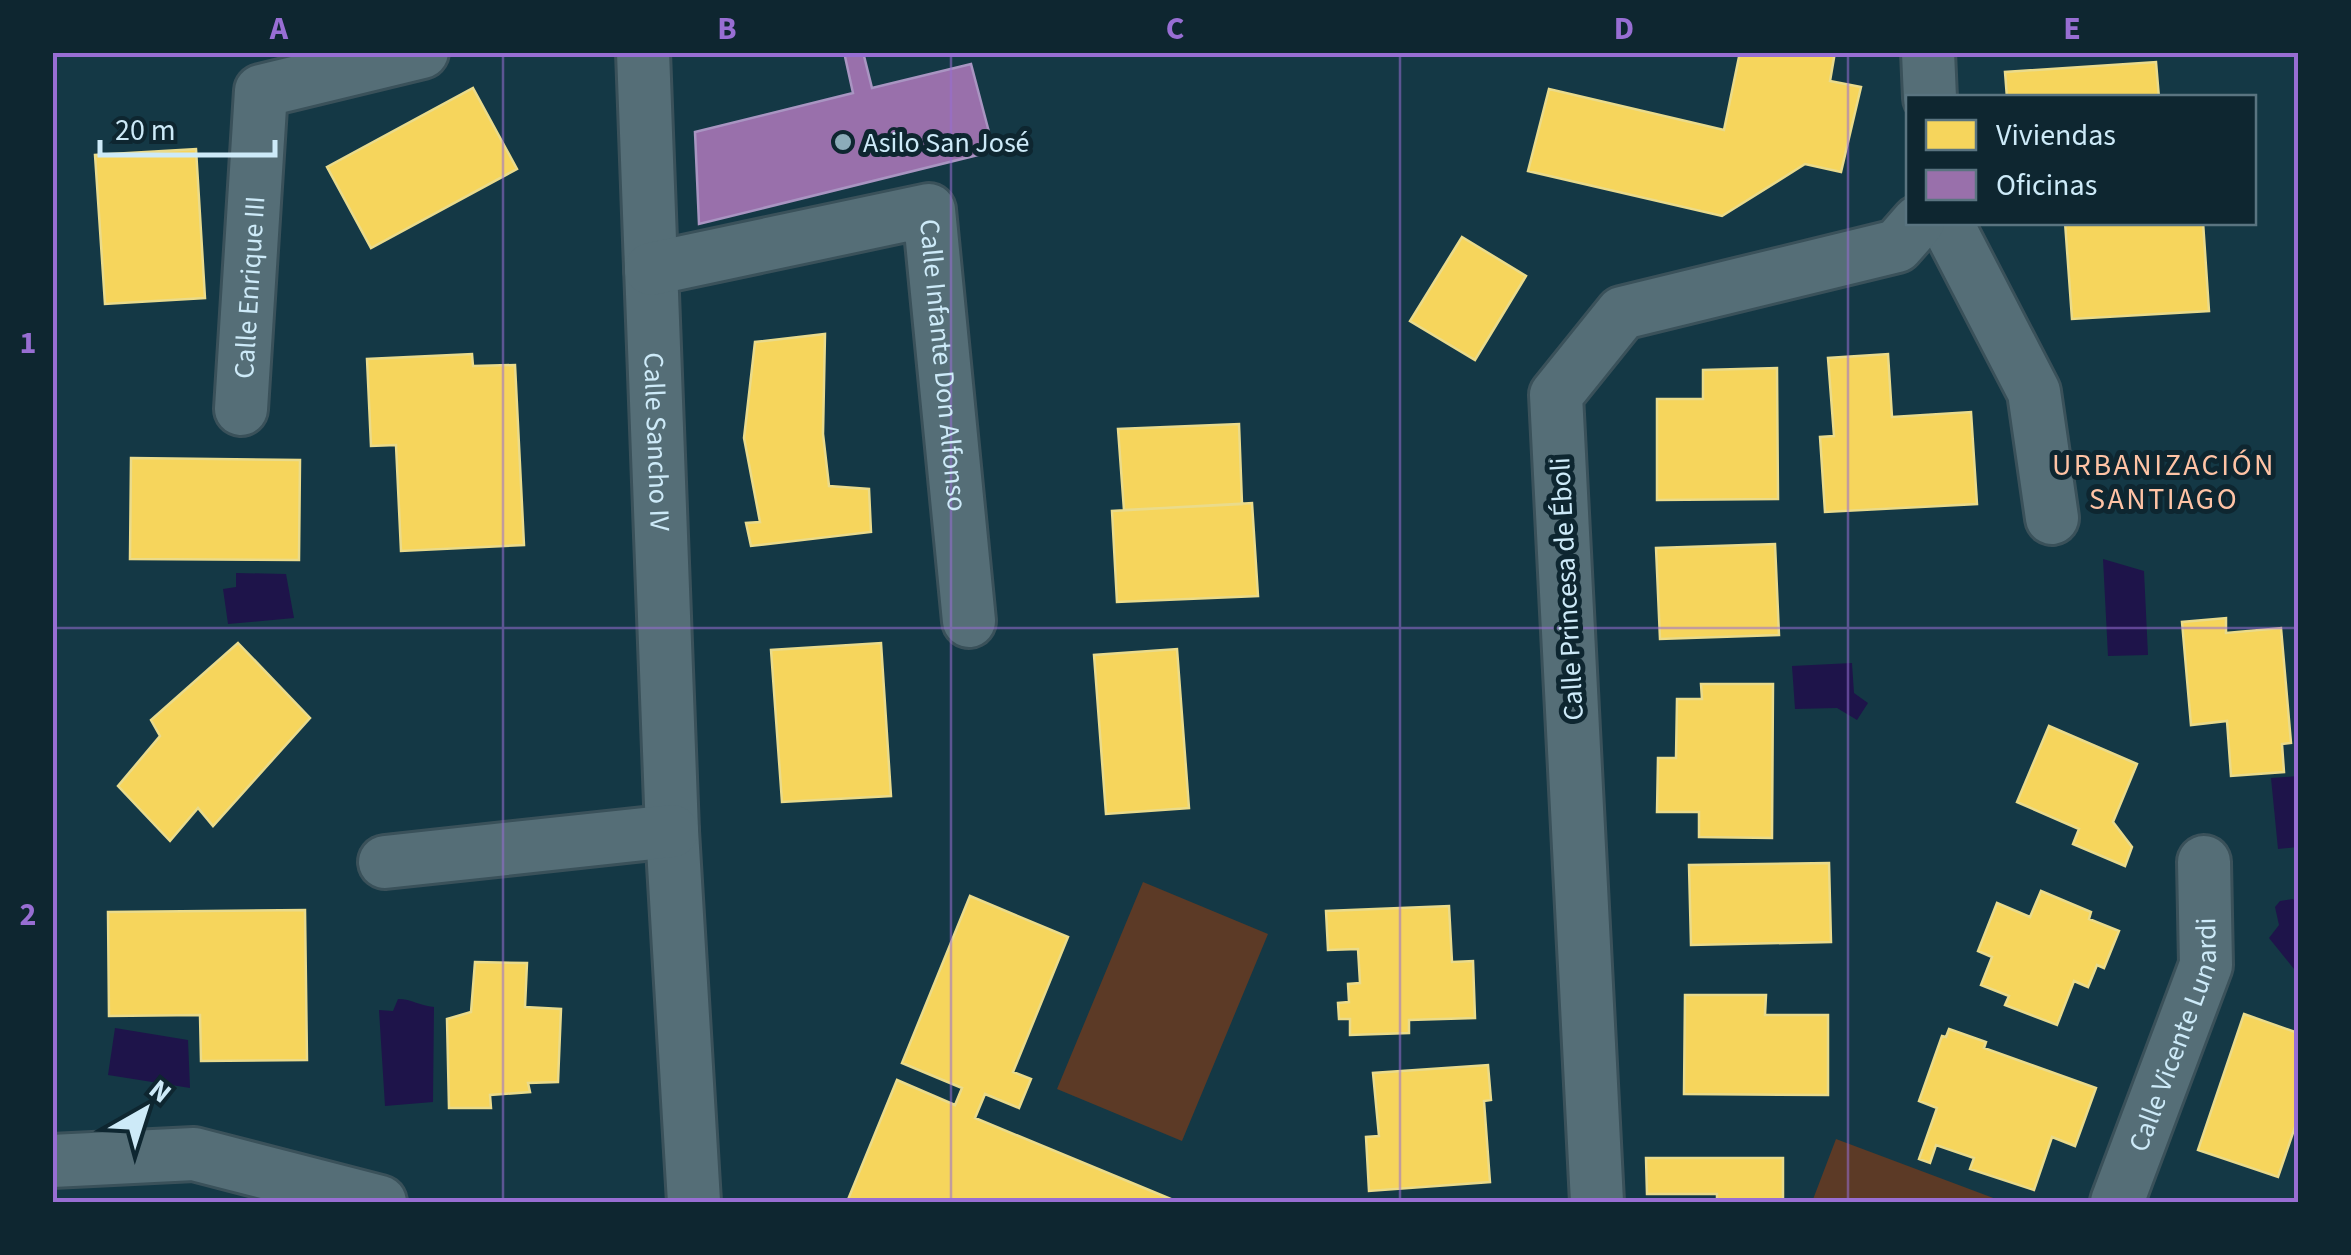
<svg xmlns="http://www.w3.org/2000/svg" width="2351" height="1255" font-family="'Source Sans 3',sans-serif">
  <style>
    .green { fill: #5c3a26 }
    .water { fill: #1e144a }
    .homes { fill: #f6d55c; stroke: #eadb8b; stroke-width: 2.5 }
    .offices { fill: #9970ab; stroke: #a995c2; stroke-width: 2.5 }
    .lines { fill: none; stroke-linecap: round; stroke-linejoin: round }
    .street-casing { stroke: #3a515a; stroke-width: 58 }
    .street { stroke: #556e77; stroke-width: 52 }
    .grid { fill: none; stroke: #986ed3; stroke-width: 2.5; stroke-opacity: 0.55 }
    .poi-dot { fill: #8cacb9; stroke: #0e2630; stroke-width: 4 }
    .labels { text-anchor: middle; stroke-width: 10; stroke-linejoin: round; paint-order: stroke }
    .poi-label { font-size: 28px; fill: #cdeaf8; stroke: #0e2630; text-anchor: start }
    .street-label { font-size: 28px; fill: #cdeaf8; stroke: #0e2630 }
    .neighbourhood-label { font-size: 30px; letter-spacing: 2.5px; fill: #ffc3a5; stroke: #0e2630 }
    .neatline { fill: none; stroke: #986ed3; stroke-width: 4 }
    .grid-label { font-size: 32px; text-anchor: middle; font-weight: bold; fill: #986ed3 }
  </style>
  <rect width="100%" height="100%" fill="#143845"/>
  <path class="green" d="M 1143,882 L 1268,934 L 1182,1141 L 1057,1089 Z
    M 1836,1139 L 2004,1202 L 1812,1202 Z"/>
  <path class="water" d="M 2103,559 L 2144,571 L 2148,655 L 2108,656 Z
    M 236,573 L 286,574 L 294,618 L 228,624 L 223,589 L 236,587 Z
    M 1852,663 L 1854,693 L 1868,703 L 1857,720 L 1837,708 L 1795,709 L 1792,666 Z
    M 2298,776 L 2298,847 L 2278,849 L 2271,778 Z
    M 2293,899 L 2298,904 L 2298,974 L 2269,938 L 2279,925 L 2275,907 L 2280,901 Z
    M 398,999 C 412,999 420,1006 434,1007 L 433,1102 L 385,1106 L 379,1010 L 393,1011 Z
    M 115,1028 L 188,1040 L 190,1088 L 108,1075 Z"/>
  <path class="homes" d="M 1740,52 L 1835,52 L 1830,81 L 1861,87 L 1841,172 L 1805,164 L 1722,216 L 1528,171 L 1549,89 L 1724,130 Z
    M 2156,62 L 2159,98 L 2007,98 L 2005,72 Z
    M 473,88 L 517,169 L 371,248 L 327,167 Z
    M 196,149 L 205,298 L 105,304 L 95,155 Z
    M 2065,222 L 2203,222 L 2209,311 L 2072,319 Z
    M 1462,237 L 1526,276 L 1475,360 L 1410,321 Z
    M 825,334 L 823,434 L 829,486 L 869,489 L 871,532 L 751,546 L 746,523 L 760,522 L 744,438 L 755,342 Z
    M 472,354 L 473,366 L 515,365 L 524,545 L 401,551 L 396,445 L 371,446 L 367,359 Z
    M 1888,354 L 1892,417 L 1971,412 L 1977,504 L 1825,512 L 1820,437 L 1834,436 L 1828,358 Z
    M 1777,368 L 1778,499 L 1657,500 L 1657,399 L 1703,399 L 1703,370 Z
    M 1239,424 L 1242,504 L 1124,510 L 1118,429 Z
    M 131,458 L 300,460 L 299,560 L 130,559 Z
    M 1252,503 L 1258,596 L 1117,602 L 1112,511 Z
    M 1775,544 L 1779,635 L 1660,639 L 1656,548 Z
    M 2226,618 L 2226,633 L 2281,628 L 2291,743 L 2282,744 L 2284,772 L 2231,776 L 2227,721 L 2191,725 L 2182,622 Z
    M 238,643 L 310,718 L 213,826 L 198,808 L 170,841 L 118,786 L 160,736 L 151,720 Z
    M 881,643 L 891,796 L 782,802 L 771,650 Z
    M 1177,649 L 1189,808 L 1106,814 L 1094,655 Z
    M 1701,684 L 1773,684 L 1772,838 L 1699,837 L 1699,812 L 1657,812 L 1658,758 L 1676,758 L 1677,699 L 1702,699 Z
    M 2049,726 L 2137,764 L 2113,822 L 2132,847 L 2125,866 L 2073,844 L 2079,829 L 2017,802 Z
    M 1829,863 L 1831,942 L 1691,945 L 1689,865 Z
    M 2041,891 L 2091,912 L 2089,919 L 2119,931 L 2104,968 L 2097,965 L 2088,987 L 2074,981 L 2057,1025 L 2005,1005 L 2009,996 L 1981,985 L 1992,957 L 1978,951 L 1997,903 L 2030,917 Z
    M 970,896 L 1068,937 L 1013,1072 L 1031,1079 L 1019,1108 L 985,1094 L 975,1118 L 1178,1202 L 847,1202 L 897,1080 L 955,1105 L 962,1088 L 902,1063 Z
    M 1449,906 L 1452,962 L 1473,961 L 1475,1018 L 1409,1020 L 1409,1033 L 1350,1035 L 1350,1019 L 1339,1019 L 1338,1003 L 1349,1002 L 1348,984 L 1360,983 L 1358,949 L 1328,950 L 1326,911 Z
    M 305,910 L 307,1060 L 201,1061 L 200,1015 L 109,1016 L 108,912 Z
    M 475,962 L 527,963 L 525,1007 L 561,1009 L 558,1082 L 528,1083 L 530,1092 L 490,1095 L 491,1108 L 449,1108 L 447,1019 L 471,1012 Z
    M 1685,995 L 1766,995 L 1765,1015 L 1828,1015 L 1828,1095 L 1684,1094 Z
    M 2244,1014 L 2298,1033 L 2298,1118 L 2278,1177 L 2198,1150 Z
    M 1949,1029 L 1986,1042 L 1984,1048 L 2096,1088 L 2075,1146 L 2052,1137 L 2034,1190 L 1970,1169 L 1974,1158 L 1936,1145 L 1930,1163 L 1919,1159 L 1937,1108 L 1919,1101 L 1942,1036 L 1946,1037 Z
    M 1488,1065 L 1491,1100 L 1484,1101 L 1490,1182 L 1369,1191 L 1366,1137 L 1379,1136 L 1373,1073 Z
    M 1646,1158 L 1783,1158 L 1783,1202 L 1717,1202 L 1717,1194 L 1647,1194 Z"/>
  <path class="offices" d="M 844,52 L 863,52 L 872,88 L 971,64 L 994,151 L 699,224 L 695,132 L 853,93 Z"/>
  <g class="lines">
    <defs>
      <g id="street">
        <path id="s1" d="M 643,52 L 672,831 L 694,1202"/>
        <path d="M 1928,52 L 1930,98"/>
        <path d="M 1946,222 L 2034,392 L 2052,518"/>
        <path id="s2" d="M 651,269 L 929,210 L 969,621"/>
        <path id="s3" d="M 241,409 L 261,91 L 422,52"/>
        <path d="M 385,862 L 672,831"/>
        <path d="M 52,1161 L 194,1154 L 380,1202"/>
        <path d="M 1597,1202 L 1556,395 L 1622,313 L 1897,246 L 1918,222"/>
        <path id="s4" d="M 2117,1202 L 2206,965 L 2204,862"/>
      </g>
    </defs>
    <use href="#street" class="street-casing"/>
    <use href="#street" class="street"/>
  </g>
  <path class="grid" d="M 503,52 L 503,1202M 951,52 L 951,1202M 1400,52 L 1400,1202M 1848,52 L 1848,1202M 52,628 L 2298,628"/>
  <circle class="poi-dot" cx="843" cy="142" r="10"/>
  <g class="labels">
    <g class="poi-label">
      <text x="863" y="152">Asilo San José</text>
    </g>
    <g class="street-label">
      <text dy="10" stroke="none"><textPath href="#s3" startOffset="122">Calle Enrique III</textPath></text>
      <text dy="10" stroke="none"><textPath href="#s2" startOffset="440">Calle Infante Don Alfonso</textPath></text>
      <text dy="10" stroke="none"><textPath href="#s1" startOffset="390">Calle Sancho IV</textPath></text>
      <text transform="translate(1566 589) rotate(-93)" y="10">Calle Princesa de Éboli</text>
      <text dy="10" stroke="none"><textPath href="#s4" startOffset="178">Calle Vicente Lunardi</textPath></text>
    </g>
    <g class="neighbourhood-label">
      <text x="2164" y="475">URBANIZACIÓN<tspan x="2164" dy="34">SANTIAGO</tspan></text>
    </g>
  </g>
  <rect width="2351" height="1255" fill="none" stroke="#0e2630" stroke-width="110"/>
  <rect x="1906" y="95" width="350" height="130" fill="#0e2630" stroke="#5a7480" stroke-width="2.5"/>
  <rect x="1926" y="120" width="50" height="30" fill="#f6d55c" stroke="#5a7480" stroke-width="2.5"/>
  <text x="1996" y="145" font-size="30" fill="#cdeaf8">Viviendas</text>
  <rect x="1926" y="170" width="50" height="30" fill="#9970ab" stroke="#5a7480" stroke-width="2.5"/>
  <text x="1996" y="195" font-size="30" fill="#cdeaf8">Oficinas</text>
  <g transform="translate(145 1110) rotate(39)" stroke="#0e2630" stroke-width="8" paint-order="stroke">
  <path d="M0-8L18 38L0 25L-18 38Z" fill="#cdeaf8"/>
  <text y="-15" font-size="28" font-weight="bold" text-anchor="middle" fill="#cdeaf8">N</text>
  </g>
  <path d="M100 140v15h175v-15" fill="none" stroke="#cdeaf8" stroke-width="5"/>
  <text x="115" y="140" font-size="30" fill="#cdeaf8" stroke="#0e2630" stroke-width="8" paint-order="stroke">20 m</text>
  <rect x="55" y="55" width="2241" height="1145" class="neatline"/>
  <g class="grid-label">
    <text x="279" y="39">A</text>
    <text x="727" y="39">B</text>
    <text x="1175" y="39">C</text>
    <text x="1624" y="39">D</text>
    <text x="2072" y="39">E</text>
    <text x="28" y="353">1</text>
    <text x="28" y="925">2</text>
  </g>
</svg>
